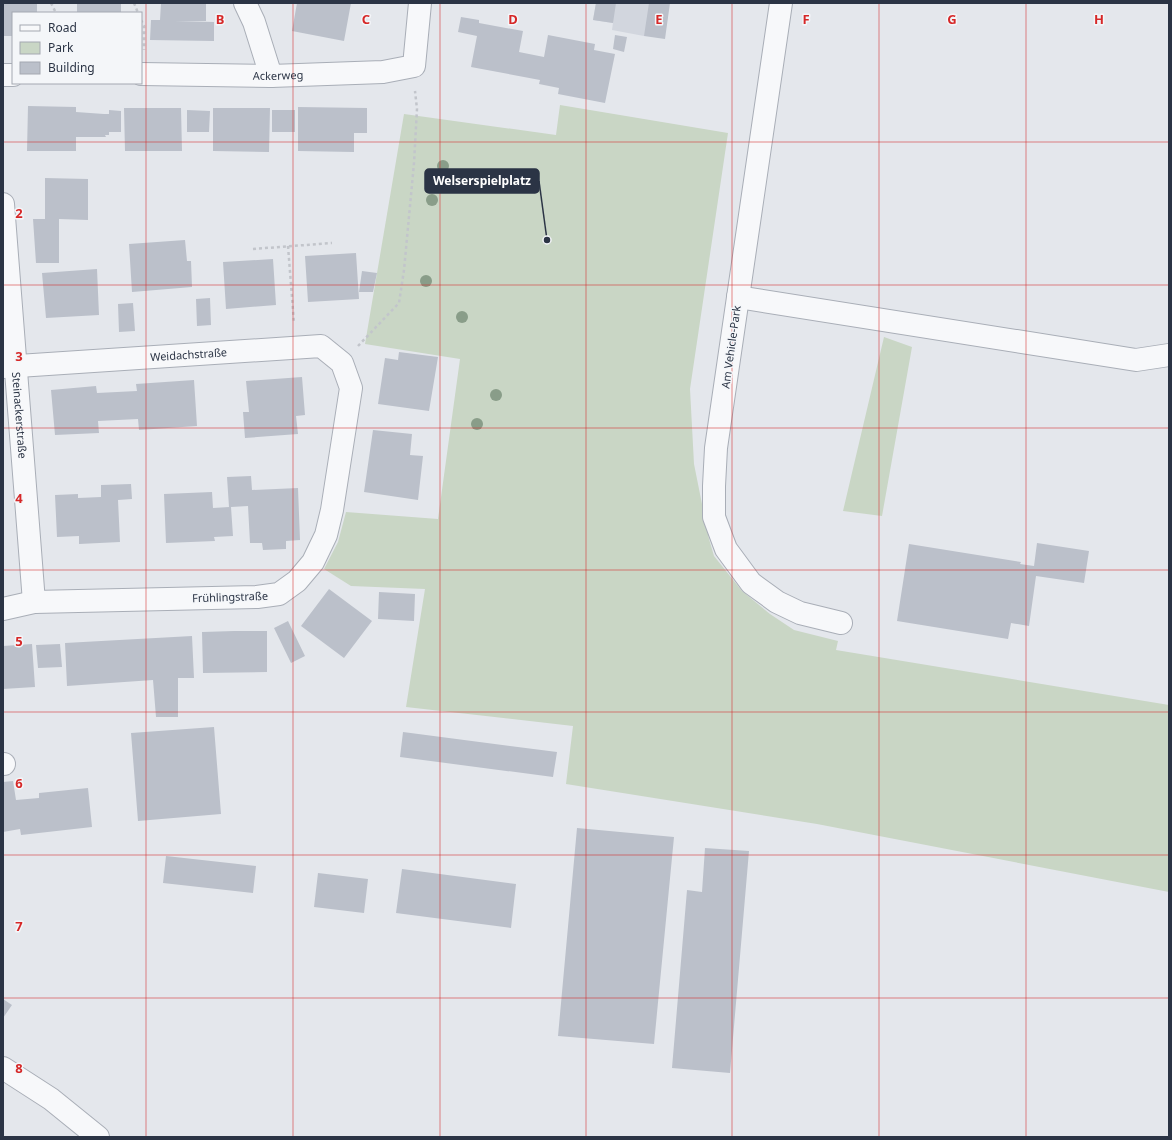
<svg xmlns="http://www.w3.org/2000/svg" width="1172" height="1140" font-family="'Noto Sans',sans-serif">
  <style>
    .built { fill: #d2d6de }
    .green { fill: #c9d6c5 }
    .building { fill: #bbc0ca }
    .lines { fill: none; stroke-linecap: round; stroke-linejoin: round }
    .minor-casing { stroke: #a9aeb7; stroke-width: 24 }
    .path { stroke: #c2c5cb; stroke-width: 2.5; stroke-dasharray: 3 3; stroke-linecap: butt }
    .minor { stroke: #f7f8fa; stroke-width: 22 }
    .tree { fill: #899d89 }
    .grid { fill: none; stroke: #d62828; stroke-width: 1; stroke-opacity: 0.55 }
    .labels { text-anchor: middle; stroke-width: 3; stroke-linejoin: round; paint-order: stroke }
    .street-label { font-size: 11px; fill: #2b3445; stroke: #f4f6f9 }
    .grid-label { font-size: 13px; text-anchor: middle; font-weight: bold; fill: #d62828; stroke: #f4f6f9; stroke-width: 3; stroke-linejoin: round; paint-order: stroke }
    .leader { fill: none; stroke: #2b3445; stroke-width: 1.5 }
    .callout-dot { fill: #2b3445; stroke: #f4f6f9; stroke-width: 1.5 }
    .callout { fill: #2b3445; stroke: #2b3445; stroke-width: 1.5 }
    .callout-label { font-size: 12px; text-anchor: middle; font-weight: bold; fill: #fff }
  </style>
  <rect width="100%" height="100%" fill="#e4e7ec"/>
  <path class="built" d="M 596,3 L 670,3 L 644,36 L 612,30 L 613,23 L 593,20 Z"/>
  <path class="green" d="M 560,105 L 728,133 L 690,389 L 694,464 L 709,539 L 714,556 L 742,591 L 770,614 L 794,630 L 838,641 L 836,650 L 1169,705 L 1169,892 L 817,824 L 566,784 L 573,726 L 406,707 L 425,589 L 351,586 L 324,569 L 338,542 L 346,512 L 438,519 L 460,359 L 365,344 L 404,114 L 556,135 Z
    M 884,337 L 912,347 L 882,516 L 843,511 Z"/>
  <path class="building" d="M 3,3 L 37,3 L 37,13 L 13,13 L 13,36 L 3,36 Z
    M 77,3 L 121,3 L 121,13 L 77,13 Z
    M 161,3 L 206,3 L 206,21 L 175,21 L 214,22 L 214,41 L 150,40 L 151,20 L 173,20 L 160,20 Z
    M 297,3 L 351,3 L 344,41 L 292,31 Z
    M 596,3 L 616,3 L 613,23 L 593,20 Z
    M 649,3 L 670,3 L 665,39 L 644,36 Z
    M 461,17 L 479,20 L 479,23 L 523,31 L 519,52 L 544,57 L 548,35 L 595,44 L 594,50 L 615,54 L 605,103 L 558,94 L 559,88 L 539,84 L 540,80 L 471,67 L 477,36 L 458,32 Z
    M 615,35 L 627,37 L 624,52 L 613,49 Z
    M 28,106 L 76,107 L 76,112 L 104,114 L 109,114 L 109,110 L 121,111 L 121,132 L 109,132 L 109,135 L 105,135 L 106,137 L 76,137 L 76,151 L 27,151 Z
    M 298,107 L 367,108 L 367,133 L 354,133 L 354,152 L 298,151 Z
    M 124,108 L 181,108 L 182,151 L 125,151 Z
    M 213,108 L 270,108 L 269,152 L 213,151 Z
    M 187,110 L 210,111 L 209,132 L 187,132 Z
    M 272,110 L 295,110 L 295,132 L 272,132 Z
    M 45,178 L 88,179 L 88,220 L 59,219 L 59,263 L 36,263 L 33,219 L 45,219 Z
    M 185,240 L 187,261 L 191,261 L 192,287 L 132,292 L 129,244 Z
    M 356,253 L 359,299 L 308,302 L 305,256 Z
    M 273,259 L 276,305 L 226,309 L 223,262 Z
    M 97,269 L 99,315 L 46,318 L 42,273 Z
    M 362,271 L 377,273 L 373,292 L 359,292 Z
    M 210,298 L 211,325 L 197,326 L 196,299 Z
    M 133,303 L 135,331 L 119,332 L 118,304 Z
    M 399,352 L 438,357 L 429,411 L 378,404 L 385,358 L 398,360 Z
    M 302,377 L 305,415 L 296,416 L 298,434 L 245,438 L 243,412 L 249,412 L 246,381 Z
    M 194,380 L 197,426 L 139,430 L 138,419 L 98,421 L 99,433 L 55,435 L 51,390 L 96,386 L 97,393 L 137,391 L 136,384 Z
    M 373,430 L 412,434 L 410,455 L 423,456 L 418,500 L 364,492 Z
    M 251,476 L 252,490 L 298,488 L 300,540 L 286,541 L 286,549 L 263,550 L 262,543 L 250,543 L 248,506 L 231,507 L 233,536 L 214,537 L 215,541 L 166,543 L 164,494 L 212,492 L 213,508 L 229,507 L 227,477 Z
    M 131,484 L 132,499 L 118,500 L 120,542 L 79,544 L 79,536 L 57,537 L 55,495 L 78,494 L 78,498 L 101,497 L 101,485 Z
    M 1037,543 L 1089,551 L 1084,583 L 1036,576 L 1029,626 L 1011,623 L 1008,639 L 897,621 L 909,544 L 1021,562 L 1020,564 L 1034,566 Z
    M 329,589 L 372,621 L 344,658 L 301,626 Z
    M 379,592 L 415,594 L 414,621 L 378,619 Z
    M 288,621 L 305,656 L 291,663 L 274,628 Z
    M 234,631 L 267,631 L 267,672 L 203,673 L 202,632 Z
    M 192,636 L 194,678 L 178,678 L 178,717 L 156,717 L 153,680 L 67,686 L 65,643 Z
    M 32,644 L 35,687 L 3,689 L 3,646 Z
    M 60,644 L 62,667 L 38,668 L 36,645 Z
    M 214,727 L 221,814 L 138,821 L 131,733 Z
    M 403,732 L 557,752 L 553,777 L 400,757 Z
    M 13,781 L 16,800 L 39,798 L 39,793 L 88,788 L 92,827 L 21,835 L 20,829 L 3,832 L 3,782 Z
    M 577,828 L 674,837 L 654,1044 L 558,1036 Z
    M 705,848 L 749,851 L 730,1073 L 672,1068 L 687,890 L 702,892 Z
    M 166,856 L 256,866 L 253,893 L 163,883 Z
    M 402,869 L 516,884 L 511,928 L 396,913 Z
    M 318,873 L 368,879 L 364,913 L 314,907 Z
    M 3,999 L 12,1005 L 3,1018 Z"/>
  <g class="lines">
    <defs>
      <g id="minor">
        <path d="M 245,3 L 254,22 L 271,76"/>
        <path d="M 781,3 L 716,448 L 714,486 L 714,517 L 726,549 L 751,583 L 777,602 L 800,613 L 841,623"/>
        <path id="s1" d="M 141,74 L 271,76 L 383,72 L 414,66 L 420,3"/>
        <path d="M 3,75 L 13,75"/>
        <path id="s2" d="M 3,204 L 34,602"/>
        <path d="M 738,297 L 1136,360 L 1169,355"/>
        <path id="s3" d="M 3,367 L 321,346 L 342,363 L 351,388 L 332,510 L 326,535 L 313,562 L 297,581 L 279,594 L 257,597 L 34,602 L 3,609"/>
        <path d="M 3,764 L 4,764"/>
        <path d="M 3,1068 L 51,1099 L 98,1137"/>
      </g>
    </defs>
    <use href="#minor" class="minor-casing"/>
    <path class="path" d="M 51,3 L 56,13
      M 134,3 L 138,13
      M 141,20 L 144,26 L 144,50
      M 288,246 L 294,323
      M 253,249 L 332,243
      M 358,346 L 399,303 L 404,270 L 414,163 L 417,109 L 415,91"/>
    <use href="#minor" class="minor"/>
  </g>
  <g class="tree">
    <circle cx="443" cy="166" r="6"/>
    <circle cx="432" cy="200" r="6"/>
    <circle cx="426" cy="281" r="6"/>
    <circle cx="462" cy="317" r="6"/>
    <circle cx="496" cy="395" r="6"/>
    <circle cx="477" cy="424" r="6"/>
  </g>
  <path class="grid" d="M 146,3 L 146,1137M 293,3 L 293,1137M 440,3 L 440,1137M 586,3 L 586,1137M 732,3 L 732,1137M 879,3 L 879,1137M 1026,3 L 1026,1137M 3,142 L 1169,142M 3,285 L 1169,285M 3,428 L 1169,428M 3,570 L 1169,570M 3,712 L 1169,712M 3,855 L 1169,855M 3,998 L 1169,998"/>
  <g class="labels">
    <g class="street-label">
      <text dy="4" stroke="none"><textPath href="#s1" startOffset="137">Ackerweg</textPath></text>
      <text transform="translate(731 347) rotate(-82)" y="4">Am Vehicle-Park</text>
      <text dy="4" stroke="none"><textPath href="#s3" startOffset="186">Weidachstraße</textPath></text>
      <text dy="4" stroke="none"><textPath href="#s2" startOffset="212">Steinackerstraße</textPath></text>
      <text transform="translate(230 597) rotate(-2)" y="4">Frühlingstraße</text>
    </g>
  </g>
  <g class="grid-label">
    <text x="220" y="24">B</text>
    <text x="366" y="24">C</text>
    <text x="513" y="24">D</text>
    <text x="659" y="24">E</text>
    <text x="806" y="24">F</text>
    <text x="952" y="24">G</text>
    <text x="1099" y="24">H</text>
    <text x="19" y="218">2</text>
    <text x="19" y="361">3</text>
    <text x="19" y="503">4</text>
    <text x="19" y="646">5</text>
    <text x="19" y="788">6</text>
    <text x="19" y="931">7</text>
    <text x="19" y="1073">8</text>
  </g>
  <path class="leader" d="M547 240L539 181"/>
  <circle class="callout-dot" cx="547" cy="240" r="4"/>
  <rect class="callout" x="425" y="169" width="114" height="24" rx="4"/>
  <g class="callout-label">
    <text x="482" y="185">Welserspielplatz</text>
  </g>
  <rect width="1172" height="1140" fill="none" stroke="#2b3445" stroke-width="8"/>
  <rect x="12" y="12" width="130" height="72" fill="#f4f6f9" stroke="#a4a8b1"/>
  <rect x="20" y="25" width="20" height="6" fill="#f7f8fa" stroke="#a4a8b1"/>
  <text x="48" y="32" font-size="12" fill="#2b3445">Road</text>
  <rect x="20" y="42" width="20" height="12" fill="#c9d6c5" stroke="#a4a8b1"/>
  <text x="48" y="52" font-size="12" fill="#2b3445">Park</text>
  <rect x="20" y="62" width="20" height="12" fill="#bbc0ca" stroke="#a4a8b1"/>
  <text x="48" y="72" font-size="12" fill="#2b3445">Building</text>
</svg>
